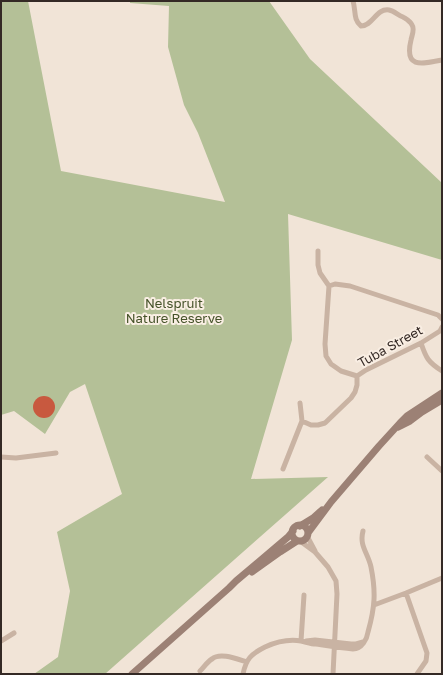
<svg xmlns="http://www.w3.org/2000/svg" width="443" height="675" font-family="'Golos Text',sans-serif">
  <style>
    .green { fill: #b4c097 }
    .building { fill: #c8593f }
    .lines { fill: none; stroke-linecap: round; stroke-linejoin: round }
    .minor { stroke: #c9b3a3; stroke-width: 5 }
    .secondary { stroke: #9c8175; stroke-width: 7 }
    .labels { text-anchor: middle; stroke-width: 4; stroke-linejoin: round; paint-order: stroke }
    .park-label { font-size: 13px; fill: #455229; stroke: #f9eee3 }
    .street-label { font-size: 13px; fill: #342925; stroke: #f9eee3 }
  </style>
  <rect width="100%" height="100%" fill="#f1e4d7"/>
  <path class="green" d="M 1,1 L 28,1 L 61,171 L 225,202 L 198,133 L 184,105 L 168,47 L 169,6 L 130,3 L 130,1 L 269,1 L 310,59 L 442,183 L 442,260 L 288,214 L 292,340 L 251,479 L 328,477 L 105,674 L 34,674 L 58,657 L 70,591 L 57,532 L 122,494 L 85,384 L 70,392 L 45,434 L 14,411 L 1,415 Z"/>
  <path class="building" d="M33 407a11 11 0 1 1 22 0a11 11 0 1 1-22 0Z"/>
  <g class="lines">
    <path class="minor" d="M 353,1 C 356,10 353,20 361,26 C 373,26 376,8 389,10 C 394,11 398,15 403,17 C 406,19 410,21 412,25 C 415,29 412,35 411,40 C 404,69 422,64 442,60
      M 318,251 L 318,265 L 320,273 L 329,286 L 325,344 L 326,356 L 331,364 L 341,371 L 357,376
      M 329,286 L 335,284 L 350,286 L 438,315 L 442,319
      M 421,343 C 426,358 428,362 442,371
      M 357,376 L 366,370 L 421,343 L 440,331 L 442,327
      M 302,421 L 311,425 L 318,425 L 325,423 L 351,398 L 355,392 L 357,385 L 357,376
      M 1,457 L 16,458 L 56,453
      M 427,457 L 442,471
      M 283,469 L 302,421 L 300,403
      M 307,536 L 315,551
      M 300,541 L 315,552 L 328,567 L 336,581 L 337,594 L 333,674
      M 406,593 L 427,653 L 426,661 L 417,674
      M 374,605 L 406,593 L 442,578
      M 1,641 L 14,633
      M 301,641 L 304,595
      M 306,641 L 315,640 L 351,644 L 356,644 L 363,642
      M 200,671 C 204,667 207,662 212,659 C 220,652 237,659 247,662
      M 243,674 C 246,659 251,654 265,647 C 276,642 289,639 301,641 C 306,642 311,644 316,644 C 329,646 341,648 353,649 C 362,649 367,639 368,632 C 375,607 376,592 371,567 C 368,553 359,546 363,531"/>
    <path class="secondary" d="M 398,427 L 410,421 L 422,412 L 442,400
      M292 533a8 8 0 1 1 16 0a8 8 0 1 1-16 0Z
      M 300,526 L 313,518 L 322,510
      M 308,533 L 331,502 L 379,446 L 400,423 L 407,416 L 442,393
      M 252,572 L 280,552 L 297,541
      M 132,674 L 229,588 L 236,581 L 288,537 L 293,531"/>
  </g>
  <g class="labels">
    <g class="park-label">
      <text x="174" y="308">Nelspruit<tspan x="174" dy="15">Nature Reserve</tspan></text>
    </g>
    <g class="street-label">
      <text transform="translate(390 346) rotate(-29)" y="5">Tuba Street</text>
    </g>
  </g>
  <rect width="443" height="675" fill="none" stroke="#342925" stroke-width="4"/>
</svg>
